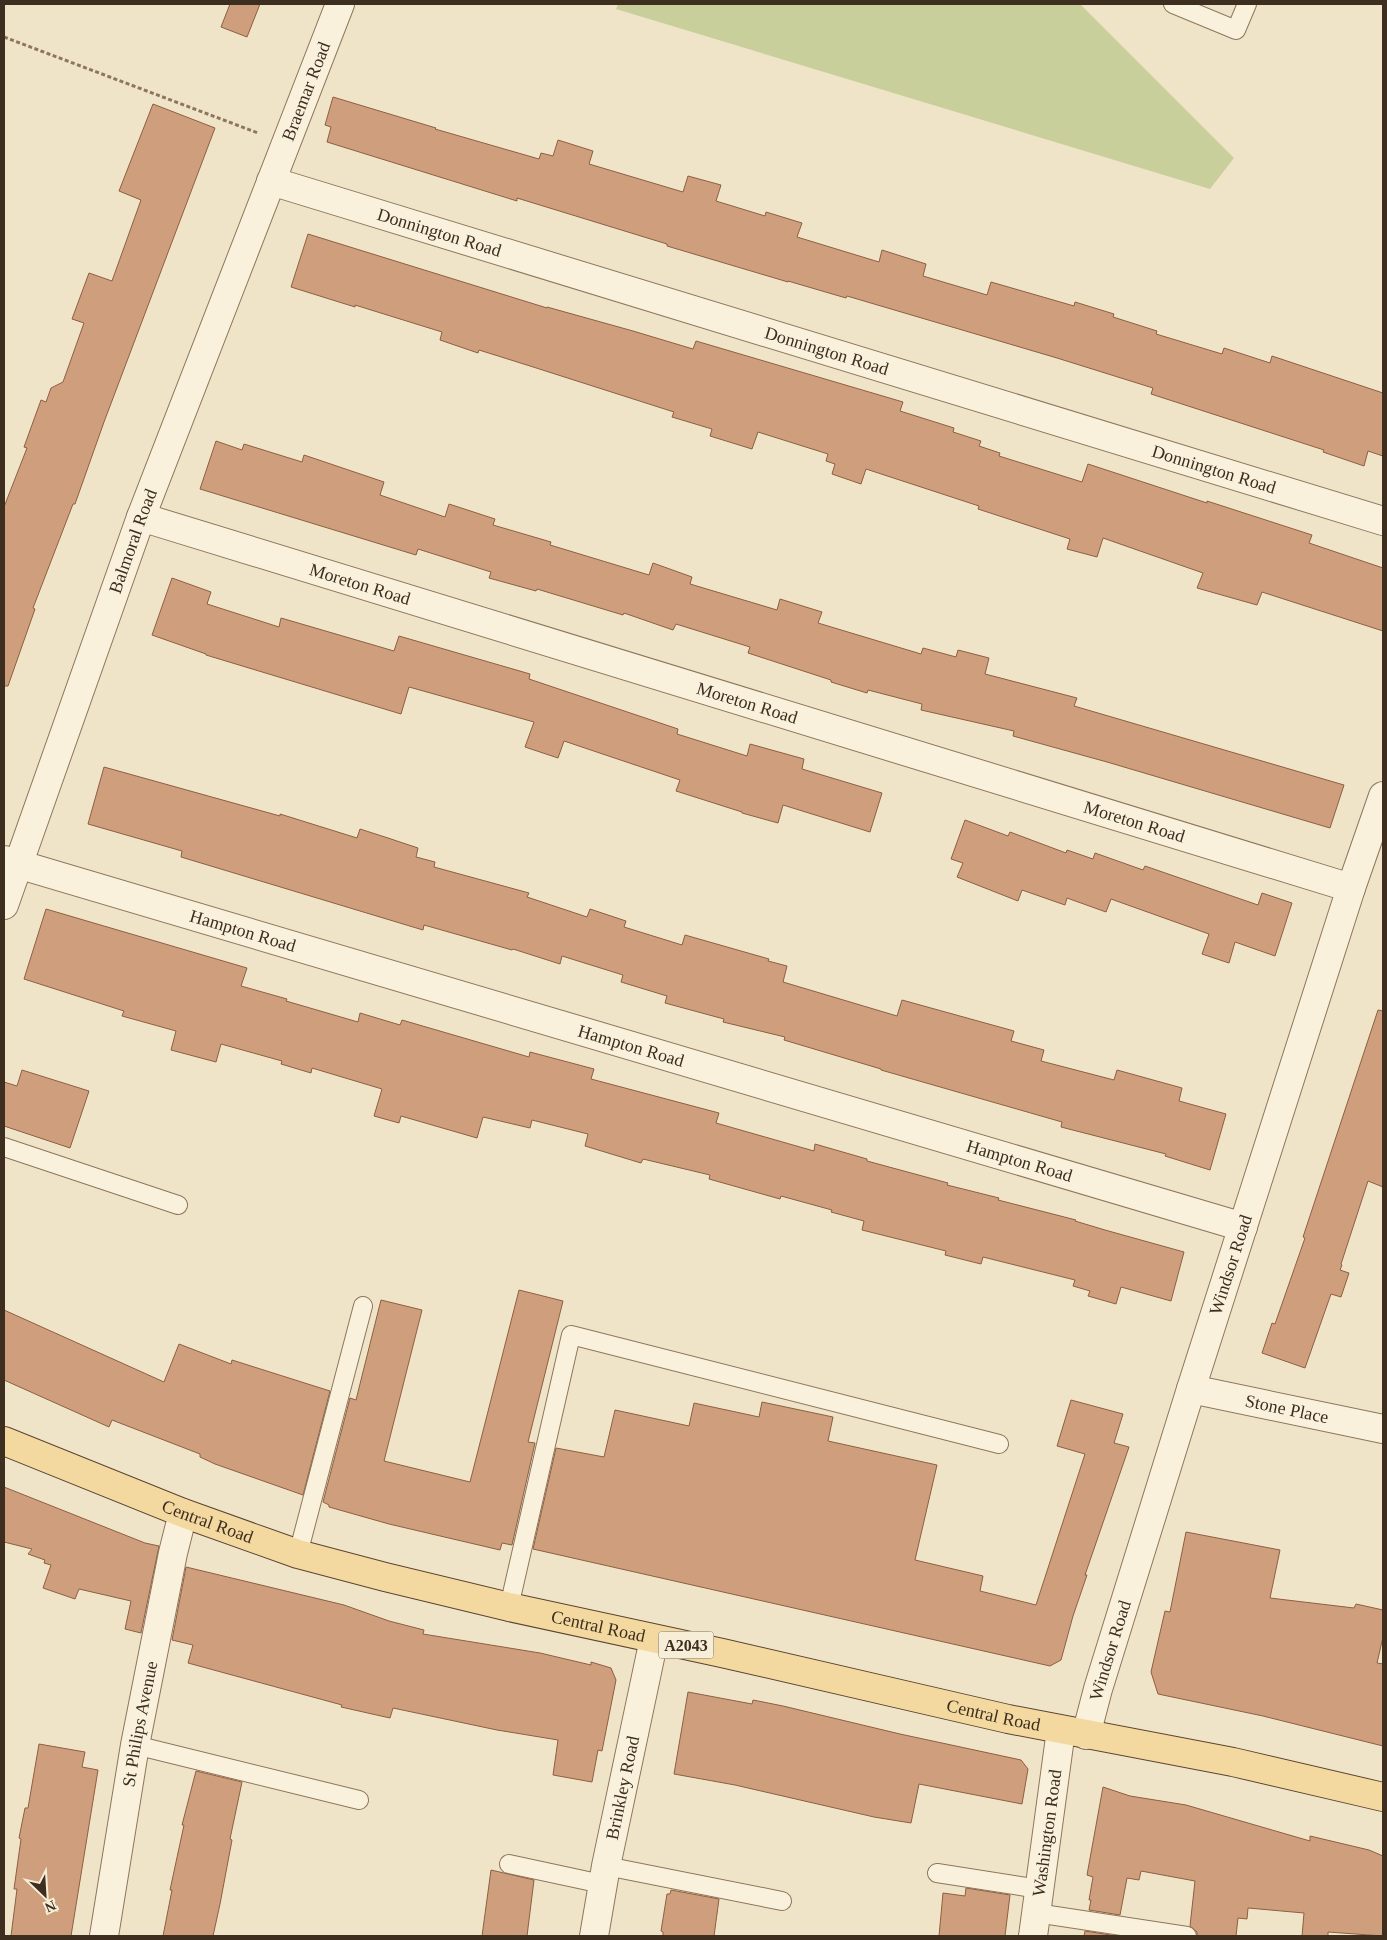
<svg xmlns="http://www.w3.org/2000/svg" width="1387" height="1940" font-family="Georgia,serif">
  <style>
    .green { fill: #c9cf9b }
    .building { fill: #cf9f7d; stroke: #8d5f41 }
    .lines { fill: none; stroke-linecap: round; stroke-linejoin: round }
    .lane-casing { stroke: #8d765c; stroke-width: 20 }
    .street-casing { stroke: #8d765c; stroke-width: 30 }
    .primary-casing { stroke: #5b4430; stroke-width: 30 }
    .path { stroke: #8d765c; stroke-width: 3; stroke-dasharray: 4 2.5; stroke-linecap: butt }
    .lane { stroke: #faf1dc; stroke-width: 18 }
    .street { stroke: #faf1dc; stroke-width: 28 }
    .primary { stroke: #f3d9a0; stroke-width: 28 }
    .labels { text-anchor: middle; stroke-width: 4.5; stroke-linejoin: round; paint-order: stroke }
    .shield { fill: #f7eed8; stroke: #756857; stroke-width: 1 }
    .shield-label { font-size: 16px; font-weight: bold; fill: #3d2e20 }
    .street-label { font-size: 18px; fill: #3d2e20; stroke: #f7eed8 }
  </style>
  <rect width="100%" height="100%" fill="#f0e4c8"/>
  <path class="green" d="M 618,4 L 1080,4 L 1234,158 L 1210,189 L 616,9 Z"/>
  <path class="building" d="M 230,4 L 260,4 L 247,37 L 221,27 Z
    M 333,97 L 436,128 L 435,129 L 539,159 L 541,153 L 553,156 L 558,140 L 593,151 L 589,164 L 683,192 L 688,176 L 721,185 L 716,201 L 765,216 L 766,212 L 802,223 L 797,237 L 879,262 L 882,250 L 926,264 L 923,276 L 987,295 L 991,282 L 1074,306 L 1075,302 L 1114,314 L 1113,317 L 1157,331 L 1156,334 L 1222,354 L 1224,348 L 1270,363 L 1272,356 L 1383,393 L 1383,456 L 1368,451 L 1364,466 L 1323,452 L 1324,450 L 1151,394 L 1153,388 L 1057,358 L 847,296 L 846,298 L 788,281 L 788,282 L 667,246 L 667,244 L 517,198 L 517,201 L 327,142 L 331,127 L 325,125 Z
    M 153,104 L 215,128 L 104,422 L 75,504 L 73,504 L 33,608 L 35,609 L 8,686 L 4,686 L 4,507 L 27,448 L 24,447 L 41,400 L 46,402 L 51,388 L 63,382 L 84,323 L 72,319 L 89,273 L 112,281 L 141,200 L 119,191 Z
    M 308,234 L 547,308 L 547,307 L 633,331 L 693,349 L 696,341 L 903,402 L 900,411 L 954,428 L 953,432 L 981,441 L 979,446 L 1000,453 L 999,456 L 1082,482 L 1088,464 L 1207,503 L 1207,501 L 1312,535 L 1309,543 L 1383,568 L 1383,631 L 1262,592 L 1257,605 L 1197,588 L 1203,573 L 1103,538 L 1097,557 L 1067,549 L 1070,539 L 978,509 L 979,506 L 866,469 L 861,484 L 832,474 L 835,464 L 826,461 L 828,454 L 758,432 L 752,449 L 710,436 L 712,429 L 672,417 L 674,412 L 530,366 L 479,350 L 478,353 L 440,340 L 442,332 L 355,305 L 355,307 L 291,287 Z
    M 216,441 L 242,450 L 244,444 L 302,462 L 304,455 L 384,482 L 380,495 L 445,517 L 449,504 L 495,519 L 493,525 L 551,542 L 550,545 L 649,575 L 653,563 L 692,577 L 690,584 L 777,610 L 780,599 L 822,612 L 818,623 L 921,654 L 923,648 L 956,657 L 958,650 L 989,658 L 985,674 L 1077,698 L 1074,706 L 1344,785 L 1330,828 L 1107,762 L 1013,736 L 1014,731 L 921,710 L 922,704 L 868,690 L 867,693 L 831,682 L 831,680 L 748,653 L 750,647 L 676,624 L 673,630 L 624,613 L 623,615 L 537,589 L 536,591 L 489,578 L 491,572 L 418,549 L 416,555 L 200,489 Z
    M 172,578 L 211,592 L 207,604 L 279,627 L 281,618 L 394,651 L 399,636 L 530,674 L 529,679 L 678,729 L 677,734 L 747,756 L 750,744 L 804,759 L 802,769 L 882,793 L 870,832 L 783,805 L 778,823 L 742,813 L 742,812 L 676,791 L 680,780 L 564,741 L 558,758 L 525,747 L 534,722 L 409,687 L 401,714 L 206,655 L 206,654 L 152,635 Z
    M 104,767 L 280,816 L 280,814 L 357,838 L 360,829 L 385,837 L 418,848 L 416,857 L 435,862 L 434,867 L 529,893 L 527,897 L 587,917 L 590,909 L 626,921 L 624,927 L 682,945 L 685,935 L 769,959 L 768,961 L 787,966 L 783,982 L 897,1016 L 902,1000 L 1014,1031 L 1011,1041 L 1044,1050 L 1041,1061 L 1114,1080 L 1117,1070 L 1182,1088 L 1179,1101 L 1226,1114 L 1210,1170 L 1165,1156 L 1166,1154 L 1061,1127 L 1062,1122 L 881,1070 L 881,1069 L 784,1040 L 785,1037 L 723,1022 L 724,1019 L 665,1003 L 667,996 L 621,982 L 623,975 L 562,956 L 560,964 L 513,949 L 512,950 L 424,925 L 423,930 L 181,857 L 182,851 L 88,824 Z
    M 965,820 L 1008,836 L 1010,832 L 1066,853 L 1067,850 L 1093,859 L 1095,853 L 1143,870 L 1145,866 L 1258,905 L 1262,893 L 1292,903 L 1275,956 L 1235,942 L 1229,963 L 1202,954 L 1209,934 L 1111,899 L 1106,912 L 1067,898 L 1065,905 L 1022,890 L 1018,901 L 957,877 L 963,863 L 951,859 Z
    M 46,909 L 247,968 L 241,986 L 287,999 L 286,1001 L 358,1022 L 360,1013 L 400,1025 L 402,1020 L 529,1057 L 530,1052 L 594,1069 L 591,1079 L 719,1113 L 716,1123 L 814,1151 L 815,1144 L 867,1159 L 867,1161 L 948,1183 L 947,1185 L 999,1198 L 998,1200 L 1076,1220 L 1075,1221 L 1105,1230 L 1184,1252 L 1171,1301 L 1121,1287 L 1116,1304 L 1088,1296 L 1090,1291 L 1073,1286 L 1075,1280 L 983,1257 L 981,1264 L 945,1255 L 946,1251 L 862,1230 L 864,1221 L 831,1212 L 832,1210 L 781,1196 L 780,1199 L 709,1179 L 710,1175 L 643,1159 L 641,1163 L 585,1146 L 588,1134 L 532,1120 L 530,1128 L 483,1117 L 477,1138 L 401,1116 L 399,1123 L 374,1116 L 382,1089 L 312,1068 L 311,1073 L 281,1064 L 282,1061 L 221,1044 L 216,1062 L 171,1050 L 176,1031 L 122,1016 L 124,1011 L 24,979 Z
    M 1378,1010 L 1383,1011 L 1383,1187 L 1368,1181 L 1341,1264 L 1342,1265 L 1340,1270 L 1349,1273 L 1341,1297 L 1331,1294 L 1305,1368 L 1262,1353 L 1272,1323 L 1275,1324 L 1305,1238 L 1303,1237 Z
    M 22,1070 L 89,1091 L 70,1148 L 4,1126 L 4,1082 L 17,1086 Z
    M 519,1290 L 563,1301 L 528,1442 L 535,1443 L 512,1545 L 502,1543 L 500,1550 L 389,1524 L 329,1507 L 329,1505 L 323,1502 L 350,1398 L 356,1400 L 381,1300 L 422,1310 L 384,1461 L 470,1482 Z
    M 4,1310 L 164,1382 L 179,1344 L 231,1364 L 232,1360 L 330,1391 L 303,1495 L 215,1464 L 200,1457 L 200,1454 L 112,1420 L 109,1427 L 4,1380 Z
    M 1071,1400 L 1123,1414 L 1114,1443 L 1129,1447 L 1085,1575 L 1087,1575 L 1073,1616 L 1061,1660 L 1050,1666 L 533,1549 L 556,1448 L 604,1457 L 615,1410 L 689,1426 L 694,1403 L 759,1417 L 762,1402 L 833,1417 L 828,1441 L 937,1465 L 915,1560 L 983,1576 L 980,1591 L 1036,1605 L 1085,1454 L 1057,1446 Z
    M 4,1487 L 145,1543 L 159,1546 L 141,1633 L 125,1629 L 131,1601 L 79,1589 L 75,1599 L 43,1588 L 51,1565 L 44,1563 L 45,1560 L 28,1554 L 32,1549 L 4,1542 Z
    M 1186,1532 L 1280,1550 L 1270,1598 L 1354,1608 L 1356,1604 L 1383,1610 L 1383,1637 L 1377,1663 L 1383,1664 L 1383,1746 L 1263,1716 L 1158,1694 L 1151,1672 L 1165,1611 L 1170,1612 Z
    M 186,1567 L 344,1605 L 389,1621 L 424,1630 L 423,1634 L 540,1653 L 591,1665 L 591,1662 L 611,1668 L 616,1680 L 602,1751 L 598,1750 L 592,1782 L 553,1775 L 558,1740 L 497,1730 L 393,1708 L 390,1718 L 341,1707 L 342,1705 L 188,1663 L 193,1645 L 172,1640 Z
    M 688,1692 L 752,1704 L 753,1700 L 783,1706 L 900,1734 L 1021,1760 L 1028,1769 L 1022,1804 L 919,1784 L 911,1823 L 874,1817 L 735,1785 L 674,1774 Z
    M 39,1744 L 85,1752 L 82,1767 L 98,1770 L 71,1936 L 11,1936 L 17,1889 L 14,1889 L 21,1839 L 19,1838 L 25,1808 L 28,1808 Z
    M 196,1771 L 242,1782 L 230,1839 L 232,1840 L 220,1904 L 213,1936 L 163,1936 L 172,1890 L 170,1890 L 184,1825 L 182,1825 Z
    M 1103,1787 L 1130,1796 L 1186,1805 L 1310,1841 L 1310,1836 L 1369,1850 L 1383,1856 L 1383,1936 L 1328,1932 L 1328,1936 L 1302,1936 L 1304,1913 L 1248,1908 L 1247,1919 L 1238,1918 L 1236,1936 L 1197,1936 L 1197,1932 L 1190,1926 L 1195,1881 L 1141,1871 L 1139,1880 L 1127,1878 L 1120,1915 L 1089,1910 L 1091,1900 L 1089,1900 L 1093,1877 L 1087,1875 Z
    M 491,1870 L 534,1880 L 527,1936 L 482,1936 Z
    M 966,1888 L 1010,1895 L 1005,1936 L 939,1936 L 943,1893 L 965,1896 Z
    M 671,1890 L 719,1899 L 714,1936 L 663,1936 L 663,1932 L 661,1931 L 667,1894 L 670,1894 Z
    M 1085,1931 L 1117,1936 L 1084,1936 Z"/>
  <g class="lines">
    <defs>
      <path id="lane" d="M 1173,4 L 1236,30 L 1247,4
        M 4,1147 L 178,1205
        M 298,1554 L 363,1306
        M 509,1607 L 571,1335 L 999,1444
        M 135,1745 L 359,1800
        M 509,1864 L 602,1884
        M 606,1866 L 782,1901
        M 937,1873 L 1039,1889
        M 1036,1913 L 1187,1936"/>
      <g id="street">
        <path id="s1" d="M 271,181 L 1383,521"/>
        <path id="s2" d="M 141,517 L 1351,888"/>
        <path id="s3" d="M 4,860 L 1243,1227"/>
        <path id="s4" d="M 4,905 L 141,517 L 340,4"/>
        <path id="s5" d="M 1191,1389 L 1383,1429"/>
        <path id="s6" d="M 1086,1735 L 1098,1689 L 1191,1389 L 1351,888 L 1383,796"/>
        <path id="s7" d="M 104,1936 L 135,1745 L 173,1553 L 183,1513"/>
        <path id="s8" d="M 594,1936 L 606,1866 L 654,1639"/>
        <path id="s9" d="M 1033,1936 L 1061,1730"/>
      </g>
      <g id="primary">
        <path id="s10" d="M 4,1441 L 183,1513 L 298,1554 L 385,1577 L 509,1607 L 722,1653 L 1008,1719 L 1233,1762 L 1383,1797"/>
      </g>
    </defs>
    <use href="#lane" class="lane-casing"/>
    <use href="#street" class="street-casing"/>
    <use href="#primary" class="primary-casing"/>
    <path class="path" d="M 4,37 L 258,133"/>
    <use href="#lane" class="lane"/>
    <use href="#street" class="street"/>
    <use href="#primary" class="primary"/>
  </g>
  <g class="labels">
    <rect class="shield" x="658.5" y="1631.5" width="55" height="27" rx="4"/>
    <g class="shield-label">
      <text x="686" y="1651">A2043</text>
    </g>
    <g class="street-label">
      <text dy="6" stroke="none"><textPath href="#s4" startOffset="868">Braemar Road</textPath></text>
      <text dy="6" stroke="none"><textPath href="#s1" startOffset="176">Donnington Road</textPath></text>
      <text dy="6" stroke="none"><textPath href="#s1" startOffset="581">Donnington Road</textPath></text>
      <text dy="6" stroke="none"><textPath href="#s1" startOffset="986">Donnington Road</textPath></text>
      <text dy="6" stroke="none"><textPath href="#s4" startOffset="386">Balmoral Road</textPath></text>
      <text dy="6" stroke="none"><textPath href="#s2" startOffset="229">Moreton Road</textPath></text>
      <text dy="6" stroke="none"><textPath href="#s2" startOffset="634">Moreton Road</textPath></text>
      <text dy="6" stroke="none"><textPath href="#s2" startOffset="1039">Moreton Road</textPath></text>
      <text dy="6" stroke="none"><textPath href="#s3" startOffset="249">Hampton Road</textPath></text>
      <text dy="6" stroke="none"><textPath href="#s3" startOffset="654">Hampton Road</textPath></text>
      <text dy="6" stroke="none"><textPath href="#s3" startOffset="1059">Hampton Road</textPath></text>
      <text dy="6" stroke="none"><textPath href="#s6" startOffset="492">Windsor Road</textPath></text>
      <text dy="6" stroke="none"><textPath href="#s5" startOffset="98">Stone Place</textPath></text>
      <text dy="6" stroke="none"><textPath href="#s10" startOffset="219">Central Road</textPath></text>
      <text dy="6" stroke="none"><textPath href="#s10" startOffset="624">Central Road</textPath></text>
      <text dy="6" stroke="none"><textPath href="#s6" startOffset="88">Windsor Road</textPath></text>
      <text dy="6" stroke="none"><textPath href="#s10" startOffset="1029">Central Road</textPath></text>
      <text dy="6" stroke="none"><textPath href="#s7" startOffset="215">St Philips Avenue</textPath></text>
      <text dy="6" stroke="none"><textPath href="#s8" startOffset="151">Brinkley Road</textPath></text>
      <text dy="6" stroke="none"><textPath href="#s9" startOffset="104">Washington Road</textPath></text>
    </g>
  </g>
  <rect width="1387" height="1940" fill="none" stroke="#3d2e20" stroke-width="10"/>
  <g transform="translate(45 1895) rotate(155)" stroke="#f7eed8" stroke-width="4" paint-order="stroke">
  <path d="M0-4L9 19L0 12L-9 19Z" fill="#3d2e20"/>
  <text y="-8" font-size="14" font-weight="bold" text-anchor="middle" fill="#3d2e20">N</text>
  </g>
</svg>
